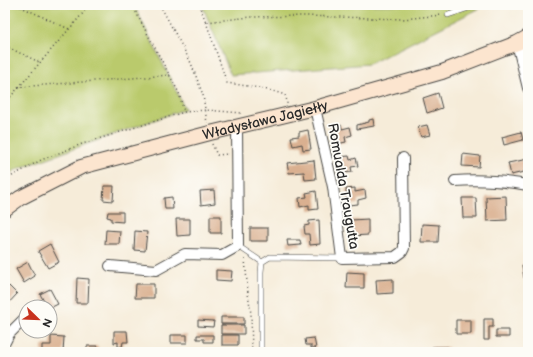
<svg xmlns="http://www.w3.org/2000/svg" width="533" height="357" font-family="'Balsamiq Sans',sans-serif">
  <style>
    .green { fill: #baca6c; stroke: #727a4c }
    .building { fill: #dab090 }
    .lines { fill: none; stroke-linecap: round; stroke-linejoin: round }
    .lane-casing { stroke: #494845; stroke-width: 6 }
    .street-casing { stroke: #494845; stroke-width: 12 }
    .secondary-casing { stroke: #494845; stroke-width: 16 }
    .path { stroke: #494845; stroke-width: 1.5; stroke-dasharray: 1 3; stroke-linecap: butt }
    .lane { stroke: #fff; stroke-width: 5 }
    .street { stroke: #fff; stroke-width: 10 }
    .secondary { stroke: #fce5cf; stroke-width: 14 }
    .labels { text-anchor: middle; stroke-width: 3.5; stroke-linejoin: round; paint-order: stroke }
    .street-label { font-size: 14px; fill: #2b2b2b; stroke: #fdfcf7 }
  </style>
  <rect width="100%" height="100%" fill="#fdfcf7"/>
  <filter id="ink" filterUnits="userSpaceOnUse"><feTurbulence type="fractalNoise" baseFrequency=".025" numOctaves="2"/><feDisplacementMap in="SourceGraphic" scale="8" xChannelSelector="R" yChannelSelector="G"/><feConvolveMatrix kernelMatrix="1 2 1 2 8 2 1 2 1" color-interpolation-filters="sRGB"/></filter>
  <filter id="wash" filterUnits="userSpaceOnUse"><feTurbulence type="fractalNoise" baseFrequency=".012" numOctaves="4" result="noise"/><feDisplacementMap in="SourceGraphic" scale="16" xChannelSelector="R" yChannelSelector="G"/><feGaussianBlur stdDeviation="0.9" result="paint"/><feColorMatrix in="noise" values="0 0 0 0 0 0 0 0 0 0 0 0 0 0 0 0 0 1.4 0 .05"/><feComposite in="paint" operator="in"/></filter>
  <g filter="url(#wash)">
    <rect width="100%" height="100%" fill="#f6ecd9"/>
    <path class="green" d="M 5,5 L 134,5 L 185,109 L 17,169 L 5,177 Z
      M 202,5 L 486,5 L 369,64 L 231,75 Z"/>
    <g id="blocks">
      <path class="building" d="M 438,93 L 442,108 L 427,113 L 423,98 Z
        M 373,119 L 374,126 L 357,129 L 357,125 L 369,122 L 369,120 Z
        M 341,125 L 342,129 L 350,127 L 352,135 L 345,137 L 346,142 L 337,144 L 333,127 Z
        M 427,125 L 430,135 L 421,137 L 418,127 Z
        M 308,130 L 311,149 L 303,150 L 302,144 L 293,146 L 291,137 L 299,136 L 299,132 Z
        M 521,132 L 523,140 L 504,145 L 502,137 Z
        M 463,154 L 480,156 L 479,167 L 462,166 Z
        M 349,156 L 350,160 L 356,158 L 358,166 L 351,167 L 352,172 L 342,173 L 339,157 Z
        M 528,159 L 528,171 L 511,175 L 508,163 Z
        M 314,160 L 316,179 L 305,180 L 304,172 L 289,173 L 287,163 Z
        M 104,186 L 114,186 L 113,201 L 103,200 Z
        M 355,188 L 355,192 L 365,190 L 366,198 L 358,200 L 358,204 L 348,205 L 346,189 Z
        M 214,190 L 215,203 L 201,205 L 200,191 Z
        M 316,191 L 318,209 L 309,210 L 309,205 L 300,207 L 299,198 L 307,197 L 306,193 Z
        M 506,196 L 507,220 L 487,221 L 486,197 Z
        M 172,197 L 173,209 L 165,209 L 164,198 Z
        M 462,198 L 476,198 L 477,218 L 463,218 Z
        M 108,212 L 123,212 L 123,222 L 111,221 L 111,218 L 107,217 Z
        M 210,216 L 221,216 L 221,233 L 210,233 Z
        M 176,219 L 190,219 L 190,235 L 177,236 Z
        M 368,219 L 368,235 L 351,236 L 351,220 Z
        M 319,220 L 320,244 L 310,245 L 309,234 L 305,234 L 304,226 L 309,225 L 309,221 Z
        M 422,224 L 439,225 L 438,242 L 421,242 Z
        M 250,228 L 268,228 L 268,241 L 250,241 Z
        M 106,230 L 120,231 L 119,244 L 105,244 Z
        M 135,231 L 147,232 L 145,251 L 134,250 Z
        M 287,240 L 300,240 L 301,245 L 288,246 Z
        M 50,244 L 59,262 L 48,268 L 38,251 Z
        M 28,262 L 35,276 L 24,283 L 16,269 Z
        M 528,264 L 528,277 L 524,278 L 522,265 Z
        M 216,270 L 232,271 L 231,281 L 216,280 Z
        M 347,272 L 364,273 L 364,288 L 346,288 Z
        M 77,278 L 89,279 L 88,303 L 76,303 Z
        M 393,279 L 393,293 L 377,294 L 376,280 Z
        M 136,284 L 154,284 L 154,298 L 135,298 Z
        M 9,286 L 17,294 L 5,307 L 5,290 Z
        M 50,289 L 58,304 L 50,308 L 50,307 L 47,307 L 40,294 Z
        M 221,317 L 244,317 L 244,324 L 221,324 Z
        M 484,319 L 493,319 L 493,327 L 489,327 L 489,340 L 484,340 Z
        M 198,320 L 214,321 L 213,327 L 198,326 Z
        M 456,320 L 471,320 L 471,334 L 456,334 Z
        M 221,325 L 244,325 L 244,334 L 221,334 Z
        M 496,330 L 509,330 L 509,337 L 496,337 Z
        M 114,331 L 127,331 L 128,342 L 123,342 L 122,347 L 118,347 L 118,342 L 114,343 Z
        M 171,335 L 187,335 L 187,343 L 171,343 Z
        M 197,335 L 213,335 L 213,342 L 204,342 L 204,339 L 197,339 Z
        M 222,335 L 238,335 L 238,345 L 222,345 Z
        M 51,336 L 64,337 L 63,352 L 42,352 L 42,345 L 51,345 Z
        M 314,338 L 316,348 L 311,348 L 311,345 L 306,345 L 305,339 Z
        M 87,346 L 98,346 L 98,352 L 87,352 Z
        M 432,347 L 448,347 L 448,352 L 432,352 Z"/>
    </g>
  </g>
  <g filter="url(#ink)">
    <use href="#blocks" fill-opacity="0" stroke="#494845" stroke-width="1"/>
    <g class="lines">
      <defs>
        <path id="lane" d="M 448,15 L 478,5
          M 238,246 L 262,262
          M 261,352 L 261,272 L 262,262 L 270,257 L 342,258"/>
        <path id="street" d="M 517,43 L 528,88
          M 315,108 L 333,187 L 342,258 L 395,257 L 402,252 L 404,248 L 403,158
          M 455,181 C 480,179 503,181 528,185
          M 110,266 L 156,270 L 185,254 L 222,255 L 238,246 L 237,126
          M 5,342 L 9,334 L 26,317"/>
        <g id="secondary">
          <path id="s1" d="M 5,209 L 20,198 L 81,167 L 210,133 L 315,108 L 442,72 L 517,43 L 528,37"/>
        </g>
      </defs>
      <use href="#lane" class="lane-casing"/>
      <use href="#street" class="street-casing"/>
      <use href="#secondary" class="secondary-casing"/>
      <path class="path" d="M 17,5 L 69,29
        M 132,5 L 179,93 L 184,112
        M 160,5 L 191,63 L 203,95 L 207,123
        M 199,5 L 206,22 L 251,17 L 305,16 L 403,19 L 442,15
        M 206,22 L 227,83 C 247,86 266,88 285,95 L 287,101 L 287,104
        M 5,46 L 39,62
        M 19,87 L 90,5
        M 5,93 L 11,96
        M 5,103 L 19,87 L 170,75
        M 212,144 L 217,155 L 229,154
        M 5,180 L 41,160 L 82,144 L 184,112 L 206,110 L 242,113
        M 245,259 L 248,293 L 251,314 L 252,352"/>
      <use href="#lane" class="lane"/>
      <use href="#street" class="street"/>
      <use href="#secondary" class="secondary"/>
    </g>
  </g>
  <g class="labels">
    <g class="street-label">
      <text dy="5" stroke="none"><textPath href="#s1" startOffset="277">Władysława Jagiełły</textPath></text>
      <text transform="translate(344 186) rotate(80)" y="5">Romualda Traugutta</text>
    </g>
  </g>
  <rect width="533" height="357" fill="none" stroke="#fdfcf7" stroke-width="20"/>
  <g transform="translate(38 319) rotate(113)"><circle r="19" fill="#fdfcf7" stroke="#a9a8a5"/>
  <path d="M0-3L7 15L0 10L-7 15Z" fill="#c8321e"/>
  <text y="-6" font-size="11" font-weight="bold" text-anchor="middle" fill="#2b2b2b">N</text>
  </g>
</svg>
